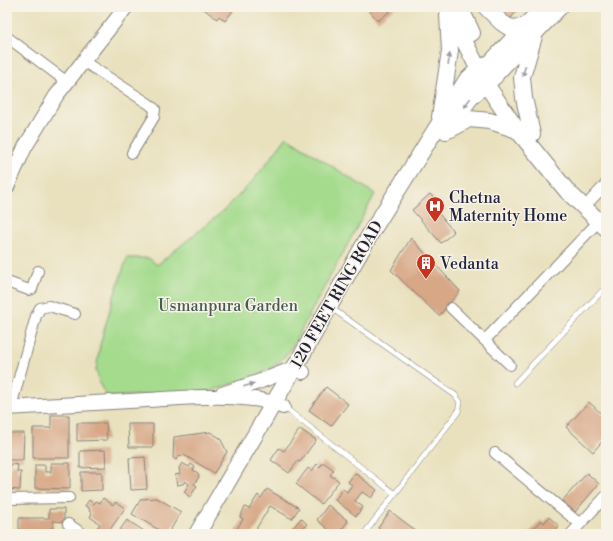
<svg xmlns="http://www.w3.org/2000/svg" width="613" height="541" font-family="'Libre Bodoni',serif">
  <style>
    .green { fill: #a4db8d; stroke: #637e64 }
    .building { fill: #d7a786 }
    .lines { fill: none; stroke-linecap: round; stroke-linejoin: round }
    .lane-casing { stroke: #86827c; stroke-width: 6 }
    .street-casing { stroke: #86827c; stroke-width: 12 }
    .secondary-casing { stroke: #86827c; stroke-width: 16 }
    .primary-casing { stroke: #86827c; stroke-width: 18 }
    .lane { stroke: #fff; stroke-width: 5 }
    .street { stroke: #fff; stroke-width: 10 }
    .secondary { stroke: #fff; stroke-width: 14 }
    .primary { stroke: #fff; stroke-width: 16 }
    .oneway { fill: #9c9ca7 }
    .labels { text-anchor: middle; stroke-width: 3; stroke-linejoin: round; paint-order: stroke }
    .poi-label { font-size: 16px; fill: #22223b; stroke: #f7f3e8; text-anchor: start }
    .street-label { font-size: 16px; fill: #22223b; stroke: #f7f3e8 }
    .park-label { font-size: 16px; fill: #495a54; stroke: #f7f3e8 }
  </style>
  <rect width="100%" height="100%" fill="#f7f3e8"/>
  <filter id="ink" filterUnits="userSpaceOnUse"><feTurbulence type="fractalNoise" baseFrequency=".025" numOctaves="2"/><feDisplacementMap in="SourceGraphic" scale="8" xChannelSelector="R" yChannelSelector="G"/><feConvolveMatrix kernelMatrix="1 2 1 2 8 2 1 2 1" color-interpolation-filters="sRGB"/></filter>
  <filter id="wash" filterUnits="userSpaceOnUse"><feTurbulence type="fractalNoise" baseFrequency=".012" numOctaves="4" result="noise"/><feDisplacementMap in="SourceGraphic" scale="16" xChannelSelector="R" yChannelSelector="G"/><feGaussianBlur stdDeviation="0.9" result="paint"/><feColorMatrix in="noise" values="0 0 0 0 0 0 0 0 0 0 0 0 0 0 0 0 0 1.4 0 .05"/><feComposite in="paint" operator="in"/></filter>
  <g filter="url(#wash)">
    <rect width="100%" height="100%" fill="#e9e1be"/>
    <path class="green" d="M 287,137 L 375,194 L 289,352 L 280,361 L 268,370 L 259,375 L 211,391 L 108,397 L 101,387 L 96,370 L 100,345 L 112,302 L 127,258 L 149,258 L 157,265 L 222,212 L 252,182 Z"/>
    <g id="blocks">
      <path class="building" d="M 201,7 L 235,7 L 235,8 L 225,21 L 219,16 L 217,19 Z
        M 366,7 L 395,7 L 378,21 Z
        M 497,7 L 520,7 L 507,23 Z
        M 430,194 L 440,205 L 435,209 L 454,232 L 441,243 L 412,210 Z
        M 411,238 L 460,291 L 439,316 L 391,270 Z
        M 326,387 L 348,404 L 331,426 L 309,410 Z
        M 589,402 L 606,418 L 606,437 L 593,452 L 566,427 Z
        M 51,415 L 69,415 L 69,458 L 33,458 L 33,428 L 51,428 Z
        M 77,423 L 106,423 L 107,440 L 77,441 Z
        M 128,424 L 153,424 L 153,447 L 129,447 Z
        M 300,429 L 316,440 L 300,462 L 298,461 L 289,473 L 271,460 L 279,448 L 284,451 Z
        M 210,432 L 220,438 L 227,452 L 214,473 L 184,455 L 178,456 L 176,460 L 173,458 L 174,437 Z
        M 7,433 L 24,433 L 23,460 L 7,460 Z
        M 105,450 L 106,467 L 80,468 L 80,451 Z
        M 145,457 L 147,489 L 131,490 L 129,458 Z
        M 323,462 L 334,470 L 330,475 L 339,481 L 321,504 L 296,484 L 308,468 L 312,471 L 317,464 L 320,467 Z
        M 51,463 L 70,463 L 70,489 L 35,488 L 35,465 L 45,465 L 45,472 L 51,472 Z
        M 182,463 L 189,467 L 191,464 L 195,467 L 193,470 L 198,473 L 199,477 L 194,484 L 197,486 L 190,497 L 184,492 L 189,484 L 185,481 L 183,484 L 177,485 L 175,475 L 180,474 L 179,468 Z
        M 11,464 L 18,465 L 17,472 L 21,472 L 20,490 L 7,489 L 7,469 L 10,469 Z
        M 81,472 L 102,472 L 102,490 L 81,491 Z
        M 355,473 L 377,490 L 371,498 L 362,492 L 355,501 L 363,507 L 356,516 L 335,500 L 343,489 L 347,492 L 352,485 L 348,482 Z
        M 587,473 L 599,484 L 575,512 L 562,501 Z
        M 267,489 L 299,508 L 292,519 L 270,506 L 253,534 L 239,534 L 235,532 L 243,519 L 240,517 L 245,507 L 249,509 L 258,495 L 261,498 Z
        M 103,498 L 113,505 L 115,502 L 125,508 L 107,534 L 97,534 L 94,532 L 100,524 L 90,517 L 92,513 L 89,511 L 90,509 L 85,506 L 89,500 L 94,504 L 96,501 L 100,503 Z
        M 157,498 L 181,512 L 168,534 L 166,534 L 132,514 L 141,499 Z
        M 328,505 L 348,521 L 338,534 L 334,534 L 317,520 Z
        M 49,509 L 64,509 L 64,522 L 53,521 L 53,528 L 50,528 L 50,534 L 19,534 L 19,518 L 49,518 Z
        M 390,511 L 415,530 L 412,534 L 386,534 L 378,528 Z
        M 549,517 L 559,526 L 552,534 L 528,534 L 541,520 L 544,523 Z
        M 301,518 L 307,524 L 298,534 L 292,529 Z
        M 127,520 L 144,531 L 142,534 L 117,534 Z"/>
    </g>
  </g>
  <g filter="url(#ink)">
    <use href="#blocks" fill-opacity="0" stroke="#86827c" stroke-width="1"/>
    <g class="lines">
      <defs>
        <path id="lane" d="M 337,312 L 455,395 L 460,402 L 458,412 L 364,534
          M 515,383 L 606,287
          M 284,407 L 395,494"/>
        <path id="street" d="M 7,37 L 67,82
          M 83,61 L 149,104 L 155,109 L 154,117 L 132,153
          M 591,200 L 606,184
          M 7,282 L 29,290 L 32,289 L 38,271
          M 451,308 L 510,365
          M 485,340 L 599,221
          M 11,407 L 36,316 L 40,308 L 49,306 L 75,314
          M 495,453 L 580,524
          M 7,499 L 69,498
          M 68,524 L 83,534
          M 571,534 L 606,496"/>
        <path id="secondary" d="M 488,64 L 542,7
          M 495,76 L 561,7
          M 7,187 L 25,147 L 56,96 L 126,7
          M 222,394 L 261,381 L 294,368 L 303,372
          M 7,408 C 54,405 100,403 147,400 C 185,398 249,391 283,407"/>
        <path id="primary" d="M 447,7 L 486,84 L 515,127 L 567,191 L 606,228
          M 460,7 L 472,33
          M 486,7 L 501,22 L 510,28 L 522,27
          M 440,117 L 450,51 L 448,15
          M 451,129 L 469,119 L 490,121 L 517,130
          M 446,131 L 471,97 L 495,76
          M 532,134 L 524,98 L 522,77 L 535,33
          M 197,534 L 303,353 L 372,231 L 466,81 L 478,70 L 488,64"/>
      </defs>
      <use href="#lane" class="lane-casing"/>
      <use href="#street" class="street-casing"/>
      <use href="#secondary" class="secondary-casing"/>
      <use href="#primary" class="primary-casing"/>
      <use href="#lane" class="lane"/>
      <use href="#street" class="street"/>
      <use href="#secondary" class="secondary"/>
      <use href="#primary" class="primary"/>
    </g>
    <defs><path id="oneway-solid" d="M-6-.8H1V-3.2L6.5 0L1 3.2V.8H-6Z"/></defs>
    <g class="oneway">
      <use href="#oneway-solid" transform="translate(449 59) rotate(-82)"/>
      <use href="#oneway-solid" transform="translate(524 71) rotate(105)"/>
      <use href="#oneway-solid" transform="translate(467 103) rotate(126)"/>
      <use href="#oneway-solid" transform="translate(249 385) rotate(-17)"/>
    </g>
  </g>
  <defs>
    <symbol id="hospital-pin" viewBox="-11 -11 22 30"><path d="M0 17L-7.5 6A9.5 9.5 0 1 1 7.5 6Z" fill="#c8321e" stroke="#f7f3e8"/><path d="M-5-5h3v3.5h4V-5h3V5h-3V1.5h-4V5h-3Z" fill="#fff"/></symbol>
    <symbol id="building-pin" viewBox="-11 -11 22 30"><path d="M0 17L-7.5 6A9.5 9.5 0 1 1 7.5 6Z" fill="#c8321e" stroke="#f7f3e8"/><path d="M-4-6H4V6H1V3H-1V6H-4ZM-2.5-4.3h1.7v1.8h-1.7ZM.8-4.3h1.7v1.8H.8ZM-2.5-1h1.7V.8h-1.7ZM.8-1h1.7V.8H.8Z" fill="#fff"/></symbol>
  </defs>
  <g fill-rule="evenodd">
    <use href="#hospital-pin" x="424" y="195" width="22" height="30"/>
    <use href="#building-pin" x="415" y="252" width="22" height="30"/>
  </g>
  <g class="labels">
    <g class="poi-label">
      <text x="449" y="203">Chetna<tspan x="449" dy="18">Maternity Home</tspan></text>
      <text x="440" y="269">Vedanta</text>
    </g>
    <g class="street-label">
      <text transform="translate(336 294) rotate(-60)" y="6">120 FEET RING ROAD</text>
    </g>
    <g class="park-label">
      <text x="228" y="311">Usmanpura Garden</text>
    </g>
  </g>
  <rect width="613" height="541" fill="none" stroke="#f7f3e8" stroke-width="24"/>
</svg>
